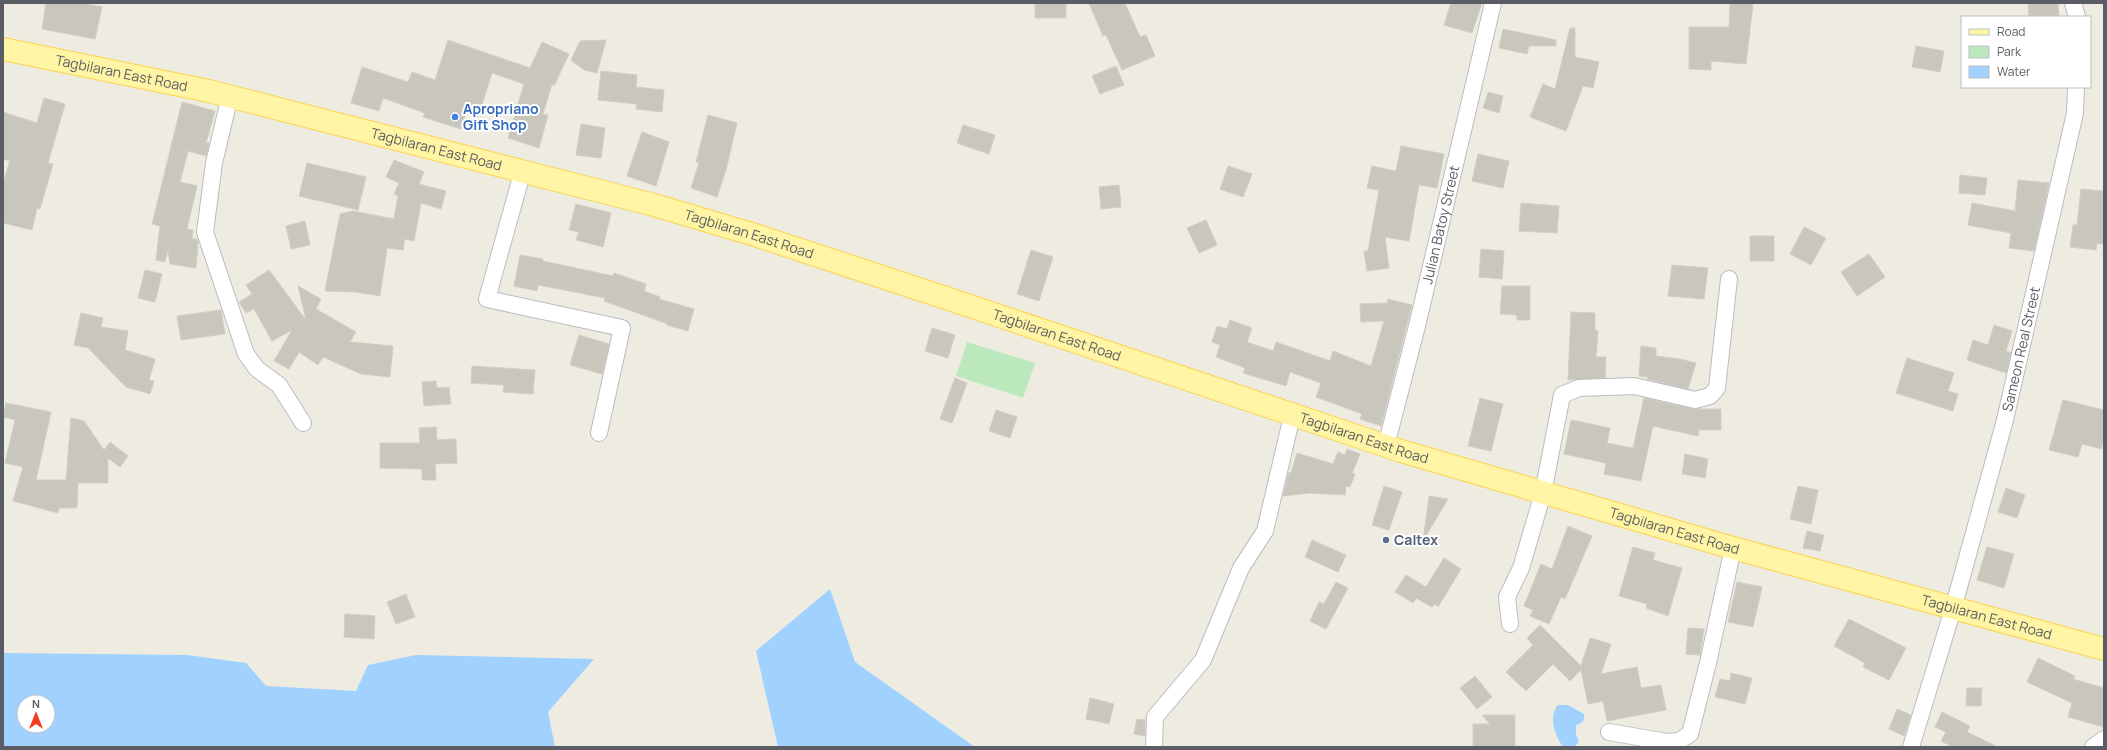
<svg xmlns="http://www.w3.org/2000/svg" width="2107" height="750" font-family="Manrope,sans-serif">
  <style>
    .green { fill: #bce8be }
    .water { fill: #a0d1ff; fill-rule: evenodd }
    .building { fill: #c9c6be; stroke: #d3cebf }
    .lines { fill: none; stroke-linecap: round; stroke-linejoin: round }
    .street-casing { stroke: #b9bcc2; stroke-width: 18 }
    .primary-casing { stroke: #fbd34d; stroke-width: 24 }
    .street { stroke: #fff; stroke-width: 16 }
    .primary { stroke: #fff5a5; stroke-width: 22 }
    .shop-dot { fill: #3f7fe0; stroke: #fff; stroke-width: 1.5 }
    .service-dot { fill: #5c6f8a; stroke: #fff; stroke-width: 1.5 }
    .labels { text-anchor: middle; stroke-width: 4; stroke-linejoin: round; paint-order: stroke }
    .street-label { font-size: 14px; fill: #5a5e64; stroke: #fff }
    .shop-label { font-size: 14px; font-weight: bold; fill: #366cbe; stroke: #fff; text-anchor: start }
    .service-label { font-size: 14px; font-weight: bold; fill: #4e5e75; stroke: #fff; text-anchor: start }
  </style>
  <rect width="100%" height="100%" fill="#eeece1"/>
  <path class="green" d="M 967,342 L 1035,363 L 1023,398 L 956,376 Z"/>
  <path class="water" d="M 830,589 L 855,662 L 975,747 L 778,747 L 756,651 Z
    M 3,653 L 187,655 L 246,663 L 266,686 L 356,691 L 368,665 L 416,655 L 594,659 L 548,712 L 555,747 L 3,747 ZM 24,702 L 48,702 L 48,726 L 24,726 Z
    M 1558,705 L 1568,705 L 1584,714 C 1585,721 1582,723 1576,725 L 1576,734 L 1579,742 L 1574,747 L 1563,747 C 1555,735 1548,717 1558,705 Z"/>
  <path class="building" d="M 46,3 L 81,3 L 102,7 L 95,39 L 42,29 Z
    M 1035,3 L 1066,3 L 1066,18 L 1035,18 Z
    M 1089,3 L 1125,3 L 1140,37 L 1146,35 L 1155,56 L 1122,70 L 1106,35 L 1103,36 Z
    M 1451,3 L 1482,3 L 1472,33 L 1444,25 Z
    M 1730,3 L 1753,3 L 1746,64 L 1711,61 L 1711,70 L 1689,69 L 1689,27 L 1729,27 Z
    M 2028,3 L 2058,3 L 2059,17 L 2029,17 Z
    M 1570,28 L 1575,28 L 1575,57 L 1599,62 L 1593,88 L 1583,86 L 1566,131 L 1530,117 L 1543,84 L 1555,89 Z
    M 1503,29 L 1556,40 L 1556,46 L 1529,46 L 1527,54 L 1499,48 Z
    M 448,40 L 530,68 L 542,42 L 569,54 L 554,86 L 552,84 L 543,114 L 548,115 L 539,148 L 508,138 L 524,84 L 492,73 L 478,117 L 466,113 L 461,129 L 423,117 L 425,113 L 383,98 L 379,111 L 351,103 L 362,67 L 408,82 L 412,72 L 435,80 Z
    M 606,40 L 597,73 L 584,70 L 571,60 L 580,41 Z
    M 1916,46 L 1944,51 L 1940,72 L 1912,67 Z
    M 1116,66 L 1124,85 L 1100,94 L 1092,76 Z
    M 601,71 L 637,75 L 636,87 L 664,90 L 662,112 L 636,109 L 637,104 L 598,100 Z
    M 1488,92 L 1503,96 L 1499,113 L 1483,108 Z
    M 44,98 L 65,104 L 48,163 L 53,164 L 40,209 L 37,208 L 32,230 L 3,223 L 3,184 L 10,160 L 3,160 L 3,112 L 37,123 Z
    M 182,102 L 215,111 L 206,143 L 209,143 L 206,156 L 188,151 L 180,182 L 197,186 L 187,229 L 193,230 L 192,239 L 197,239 L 198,242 L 196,268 L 170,264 L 168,250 L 165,262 L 156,260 L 160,226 L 152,224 Z
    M 708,115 L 737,123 L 726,170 L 717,197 L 691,188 L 699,163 L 696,162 Z
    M 581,124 L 605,128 L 601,158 L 576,155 Z
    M 963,125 L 995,135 L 989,154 L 957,143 Z
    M 642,132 L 669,142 L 656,186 L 627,176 Z
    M 1401,146 L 1444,154 L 1437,188 L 1419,185 L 1409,241 L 1385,237 L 1389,268 L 1367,271 L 1364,251 L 1368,251 L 1379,190 L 1367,188 L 1372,166 L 1396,171 Z
    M 1478,154 L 1509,161 L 1503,188 L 1472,181 Z
    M 394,160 L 424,172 L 419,184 L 446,191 L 441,209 L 421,203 L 414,241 L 405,239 L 403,250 L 387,248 L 380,296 L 356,292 L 325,291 L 340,214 L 353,211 L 394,219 L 398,196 L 394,194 L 399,183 L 386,177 Z
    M 307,163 L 366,177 L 358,210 L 299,196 Z
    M 1228,166 L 1252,174 L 1243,197 L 1220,189 Z
    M 1960,175 L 1987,178 L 1985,195 L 1959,193 Z
    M 2018,180 L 2049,183 L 2034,251 L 2009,248 L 2011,233 L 1968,225 L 1972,203 L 2015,211 Z
    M 1119,185 L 1121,207 L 1101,209 L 1099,187 Z
    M 2081,189 L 2104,191 L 2104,244 L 2097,243 L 2096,250 L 2070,247 L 2073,225 L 2077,225 Z
    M 1521,203 L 1559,206 L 1557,233 L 1519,231 Z
    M 576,204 L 611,213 L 603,247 L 576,240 L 579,232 L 569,230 Z
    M 1206,220 L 1217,245 L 1199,253 L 1187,228 Z
    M 305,221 L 310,245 L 291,249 L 286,226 Z
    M 1804,227 L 1826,238 L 1811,265 L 1790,254 Z
    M 1750,236 L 1774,236 L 1774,261 L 1750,261 Z
    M 1481,249 L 1504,251 L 1502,279 L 1479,277 Z
    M 1031,250 L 1053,257 L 1039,301 L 1017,294 Z
    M 1869,254 L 1885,277 L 1857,296 L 1841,272 Z
    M 520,255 L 543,259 L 543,261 L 613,276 L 614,273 L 646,284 L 644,291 L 660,297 L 659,299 L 694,309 L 688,331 L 667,325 L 668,324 L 604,301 L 605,298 L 538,285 L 537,291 L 514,286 Z
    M 1672,265 L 1708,268 L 1704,299 L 1668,296 Z
    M 145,270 L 162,274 L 155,302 L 138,298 Z
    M 269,270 L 306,320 L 298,286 L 321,299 L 316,309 L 356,332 L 350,342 L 393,346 L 390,377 L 361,374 L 323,357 L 318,365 L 299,352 L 289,369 L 274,361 L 292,330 L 272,341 L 254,309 L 246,313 L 239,302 L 252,294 L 246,285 Z
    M 1502,286 L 1530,286 L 1530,320 L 1517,320 L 1517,315 L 1500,314 Z
    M 1388,299 L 1412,305 L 1381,426 L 1360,419 L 1362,414 L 1316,397 L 1321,383 L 1290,372 L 1286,386 L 1243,373 L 1245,368 L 1216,357 L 1220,345 L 1212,342 L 1217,326 L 1227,329 L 1230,320 L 1252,328 L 1247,342 L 1273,351 L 1276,342 L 1330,361 L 1333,351 L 1371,366 L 1384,321 L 1361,322 L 1360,304 L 1387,303 Z
    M 221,310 L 225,334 L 181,340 L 177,316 Z
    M 1571,312 L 1595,313 L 1595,330 L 1598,331 L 1596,357 L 1606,357 L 1605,378 L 1568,380 Z
    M 81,313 L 103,318 L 101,327 L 128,331 L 125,350 L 155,359 L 149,380 L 154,381 L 150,394 L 126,387 L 88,348 L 74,345 Z
    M 1994,325 L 2012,331 L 2006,351 L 2011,353 L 2006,373 L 1967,360 L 1973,340 L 1988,345 Z
    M 932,328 L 955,335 L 948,358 L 925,351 Z
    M 579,335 L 609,344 L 602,374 L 570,365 Z
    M 1641,346 L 1656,348 L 1656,356 L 1680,359 L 1696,363 L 1688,389 L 1647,379 L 1648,377 L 1639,376 Z
    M 1907,358 L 1954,373 L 1948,391 L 1958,394 L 1953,411 L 1896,393 Z
    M 472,366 L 535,370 L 533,394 L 503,392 L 504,385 L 471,383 Z
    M 955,378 L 967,383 L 952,423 L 940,419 Z
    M 436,381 L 437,388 L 449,387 L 451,404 L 424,406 L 422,382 Z
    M 1480,398 L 1503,404 L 1491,451 L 1468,446 Z
    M 1644,398 L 1693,409 L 1721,409 L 1721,430 L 1699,430 L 1698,436 L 1653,426 L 1641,481 L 1604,474 L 1606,463 L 1564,454 L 1571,420 L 1610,428 L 1607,443 L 1633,448 Z
    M 2063,400 L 2104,410 L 2104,437 L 2101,449 L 2082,444 L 2078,457 L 2049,450 Z
    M 6,403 L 51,412 L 36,480 L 66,480 L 71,418 L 84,421 L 104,450 L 110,442 L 128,456 L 120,467 L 108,458 L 108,483 L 78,483 L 77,508 L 59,508 L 58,513 L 13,501 L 23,467 L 5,463 L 15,420 L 3,417 Z
    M 996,410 L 1017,417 L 1010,438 L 989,431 Z
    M 436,427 L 437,440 L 456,439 L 457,463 L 435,464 L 436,480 L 422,480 L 422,469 L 380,468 L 380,443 L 420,443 L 419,428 Z
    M 1347,449 L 1360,454 L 1352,473 L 1355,474 L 1350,487 L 1346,486 L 1345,495 L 1310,493 L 1283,496 L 1289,472 L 1291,473 L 1297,453 L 1333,464 L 1338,452 L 1345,455 Z
    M 1685,454 L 1708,459 L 1705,478 L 1682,474 Z
    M 1384,486 L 1402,492 L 1389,530 L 1372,525 Z
    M 1798,486 L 1818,490 L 1811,524 L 1790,519 Z
    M 2006,488 L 2025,495 L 2017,518 L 1998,512 Z
    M 1429,496 L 1448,499 L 1423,541 Z
    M 1568,526 L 1592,536 L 1565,599 L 1561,597 L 1549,624 L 1530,616 L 1533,610 L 1524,606 L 1541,564 L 1552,569 Z
    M 1807,531 L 1824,535 L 1820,551 L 1803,548 Z
    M 1312,540 L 1346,555 L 1338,572 L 1305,557 Z
    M 1633,547 L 1655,553 L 1653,560 L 1682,568 L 1668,616 L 1646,608 L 1647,604 L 1619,596 Z
    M 1987,547 L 2014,554 L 2004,588 L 1977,580 Z
    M 1444,558 L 1461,569 L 1438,607 L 1435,604 L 1432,607 L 1416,598 L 1413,603 L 1395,592 L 1406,575 L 1426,587 Z
    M 1336,582 L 1348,588 L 1326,629 L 1310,621 L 1319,602 L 1324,604 Z
    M 1737,582 L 1762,587 L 1753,627 L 1728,622 Z
    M 406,594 L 415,617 L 396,624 L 387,602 Z
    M 345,614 L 375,616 L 374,639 L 344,637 Z
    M 1849,619 L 1906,648 L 1889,680 L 1863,667 L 1865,663 L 1834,646 Z
    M 1540,625 L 1581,666 L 1590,638 L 1611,644 L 1601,674 L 1637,667 L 1641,688 L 1661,685 L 1666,710 L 1607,721 L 1603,701 L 1588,704 L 1581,670 L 1570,681 L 1553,664 L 1526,691 L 1506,672 L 1533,645 L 1527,638 Z
    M 1688,628 L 1704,629 L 1700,655 L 1686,654 Z
    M 2038,658 L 2075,676 L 2073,679 L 2104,688 L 2104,727 L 2068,717 L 2072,703 L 2027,682 Z
    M 1731,673 L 1752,678 L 1745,704 L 1715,697 L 1720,679 L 1730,681 Z
    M 1475,676 L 1492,697 L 1477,709 L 1460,688 Z
    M 1967,688 L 1982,688 L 1981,706 L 1966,706 Z
    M 1090,698 L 1114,704 L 1109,724 L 1086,719 Z
    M 1897,709 L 1911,715 L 1904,736 L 1889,729 Z
    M 1942,712 L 1970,726 L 1967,732 L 1998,747 L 1952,747 L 1941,741 L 1946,732 L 1935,727 Z
    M 1482,715 L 1515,715 L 1515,747 L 1473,747 L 1473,724 L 1490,724 Z
    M 1137,719 L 1145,720 L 1145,736 L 1134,734 Z"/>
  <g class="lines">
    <defs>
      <g id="street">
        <path d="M 2073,3 L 2077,17"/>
        <path d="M 230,96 L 214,163 L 205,232 L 246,354 L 257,369 L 279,385 L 303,423"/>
        <path d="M 523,170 L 487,299 L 622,328 L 599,433"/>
        <path id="s1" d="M 1386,446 L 1417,326 L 1493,3"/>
        <path d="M 1510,624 L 1507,597 L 1521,568 L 1543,493 L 1562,395 L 1579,388 L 1634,386 L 1695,400 L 1710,396 L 1717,388 L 1729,279"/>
        <path d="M 1609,732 L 1667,742 L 1679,741 L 1690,734 L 1708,663 L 1733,548"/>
        <path d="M 1154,747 L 1155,717 L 1203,660 L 1241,568 L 1265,531 L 1292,416"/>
        <path id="s2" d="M 1911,747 L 1953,609 L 2005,420 L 2075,113 L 2076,87"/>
        <path d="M 2093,747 L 2104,739"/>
      </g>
      <g id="primary">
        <path id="s3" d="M 3,49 L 209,91 L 654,205 L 755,235 L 952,300 L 1401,451 L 1733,548 L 2104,649"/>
      </g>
    </defs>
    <use href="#street" class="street-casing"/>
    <use href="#primary" class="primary-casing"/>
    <use href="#street" class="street"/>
    <use href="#primary" class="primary"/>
  </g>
  <circle class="shop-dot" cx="455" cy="117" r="4"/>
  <circle class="service-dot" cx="1386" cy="540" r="4"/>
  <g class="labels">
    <g class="street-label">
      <text dy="5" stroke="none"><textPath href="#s3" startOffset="121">Tagbilaran East Road</textPath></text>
      <text dy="5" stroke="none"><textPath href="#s3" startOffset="445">Tagbilaran East Road</textPath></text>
      <text dy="5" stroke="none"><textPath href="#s1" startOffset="228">Julian Batoy Street</textPath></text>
      <text dy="5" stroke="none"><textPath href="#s3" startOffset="769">Tagbilaran East Road</textPath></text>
      <text dy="5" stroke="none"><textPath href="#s3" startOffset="1093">Tagbilaran East Road</textPath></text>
      <text dy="5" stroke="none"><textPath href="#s2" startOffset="413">Sameon Real Street</textPath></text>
      <text dy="5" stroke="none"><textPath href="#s3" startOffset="1417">Tagbilaran East Road</textPath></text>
      <text dy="5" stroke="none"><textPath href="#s3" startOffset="1741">Tagbilaran East Road</textPath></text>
      <text dy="5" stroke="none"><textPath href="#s3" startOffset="2065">Tagbilaran East Road</textPath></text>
    </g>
    <g class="shop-label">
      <text x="463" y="114">Apropriano<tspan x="463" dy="16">Gift Shop</tspan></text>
    </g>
    <g class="service-label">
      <text x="1394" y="545">Caltex</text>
    </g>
  </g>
  <rect width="2107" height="750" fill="none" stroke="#5a5e64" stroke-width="8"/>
  <rect x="1961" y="16" width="130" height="72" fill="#ffffff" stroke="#bdbfc1"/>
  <rect x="1969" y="29" width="20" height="6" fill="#fff5a5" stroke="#bdbfc1"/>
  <text x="1997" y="36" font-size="12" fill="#5a5e64">Road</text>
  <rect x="1969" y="46" width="20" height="12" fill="#bce8be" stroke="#bdbfc1"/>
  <text x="1997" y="56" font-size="12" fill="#5a5e64">Park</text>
  <rect x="1969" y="66" width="20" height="12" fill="#a0d1ff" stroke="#bdbfc1"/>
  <text x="1997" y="76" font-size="12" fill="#5a5e64">Water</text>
  <g transform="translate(36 714)"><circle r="19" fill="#ffffff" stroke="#bdbfc1"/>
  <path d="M0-3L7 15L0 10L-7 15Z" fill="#f53a20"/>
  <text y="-6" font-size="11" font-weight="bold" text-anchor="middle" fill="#5a5e64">N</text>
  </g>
</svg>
